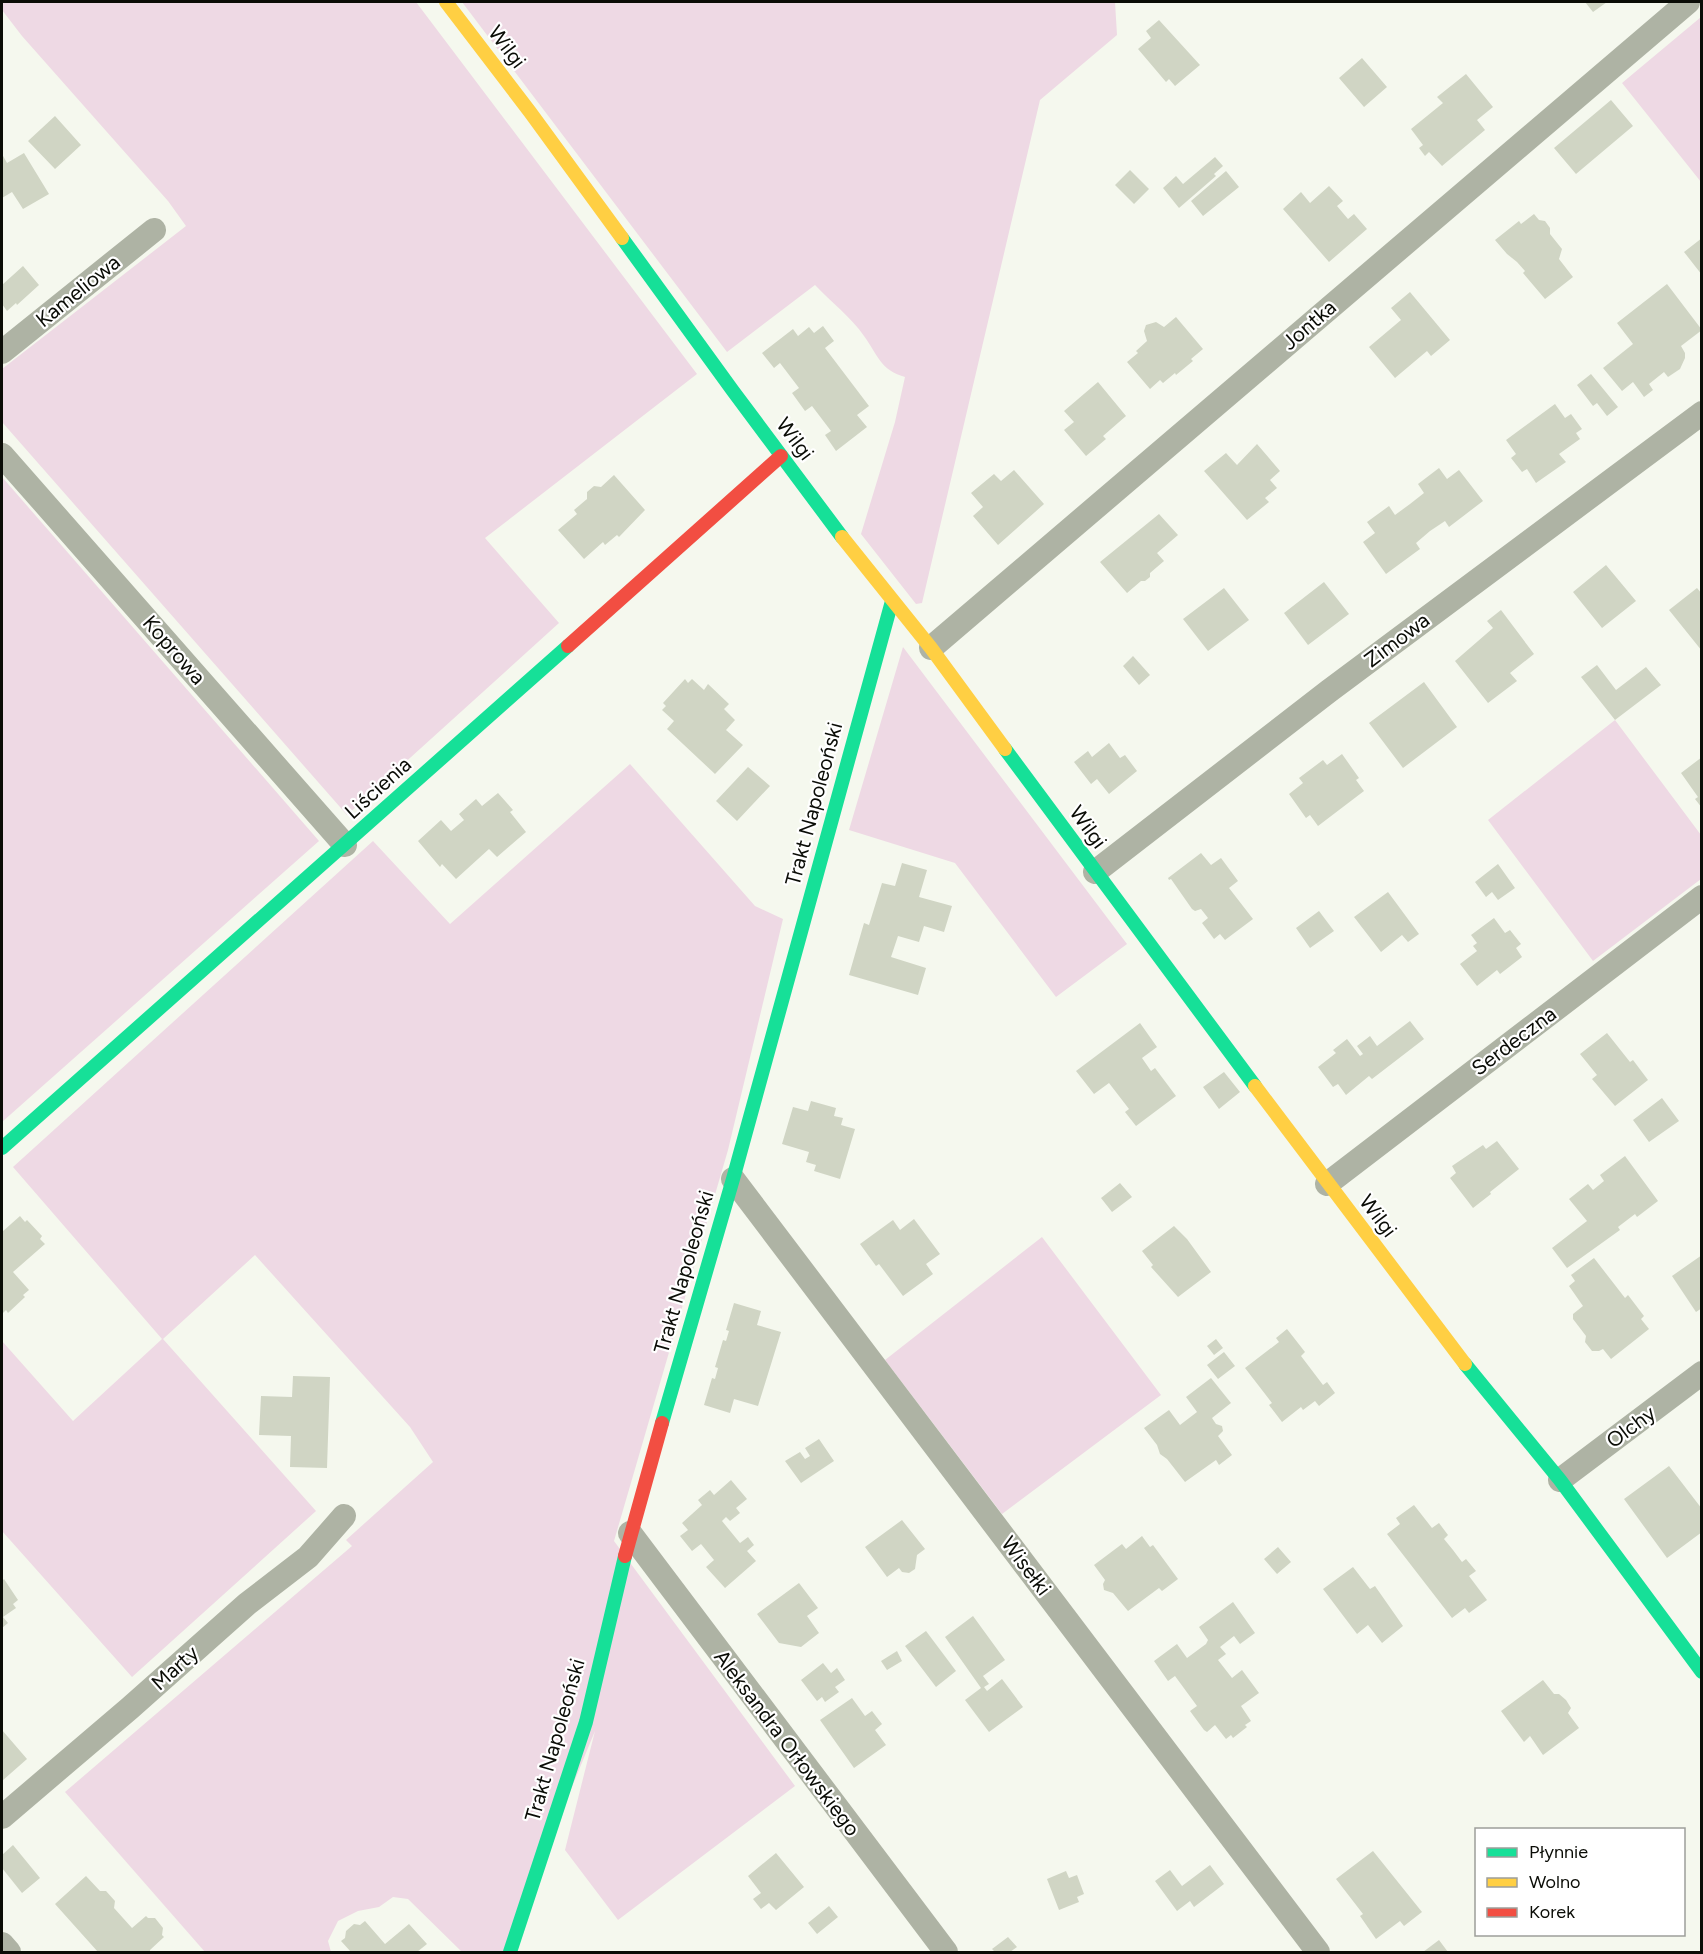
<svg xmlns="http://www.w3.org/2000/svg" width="1703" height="1954" font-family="Figtree,sans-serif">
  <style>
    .green { fill: #eed9e4 }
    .building { fill: #d0d5c4 }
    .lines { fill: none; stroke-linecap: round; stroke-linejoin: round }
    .street { stroke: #aeb3a4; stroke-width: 24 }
    .fast { stroke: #16e098; stroke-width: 14 }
    .slow { stroke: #ffcf43; stroke-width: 14 }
    .jam { stroke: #f24e42; stroke-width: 14 }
    .labels { text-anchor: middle; stroke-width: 4.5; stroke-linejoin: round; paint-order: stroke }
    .street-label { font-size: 21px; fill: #0a0c06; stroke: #fff }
  </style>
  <rect width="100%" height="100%" fill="#f5f8ee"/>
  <path class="green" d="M 2,2 L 416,2 L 697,374 L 485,538 L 559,623 L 347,815 L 2,422 L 2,369 L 186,226 L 168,201 L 22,36 L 2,10 Z
    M 462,2 L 1115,2 L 1117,35 L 1040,100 L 922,603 L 916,604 L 861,534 L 895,422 L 905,377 C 880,370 878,355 864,336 C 852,318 830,301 815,285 L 727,352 Z
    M 1701,17 L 1701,182 L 1622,83 Z
    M 2,477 L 319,841 L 2,1122 Z
    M 903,647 L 1127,944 L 1056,997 L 955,863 L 849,830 Z
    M 1615,720 L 1701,835 L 1701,879 L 1593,961 L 1488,820 Z
    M 630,764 L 755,906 L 783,919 L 728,1150 L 614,1541 L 795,1786 L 618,1920 L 565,1850 L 595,1731 L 504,1952 L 462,1952 L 408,1899 L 393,1897 L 379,1907 L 358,1911 L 338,1921 L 328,1941 L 331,1952 L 205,1952 L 65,1792 L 352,1546 L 346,1540 L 433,1462 L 410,1427 L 255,1255 L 163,1339 L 316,1511 L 132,1677 L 2,1531 L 2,1341 L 73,1421 L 162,1339 L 13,1167 L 373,841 L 450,924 Z
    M 1042,1237 L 1161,1395 L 1002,1514 L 885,1360 Z"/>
  <path class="building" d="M 1585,2 L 1607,2 L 1593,12 Z
    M 1159,20 L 1200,65 L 1175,86 L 1169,79 L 1166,82 L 1138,49 L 1151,38 L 1146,31 Z
    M 1362,58 L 1387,87 L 1364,107 L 1339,78 Z
    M 1466,74 L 1493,107 L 1477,120 L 1485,130 L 1442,166 L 1429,152 L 1425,156 L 1419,148 L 1423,145 L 1411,129 L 1443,103 L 1437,97 Z
    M 1611,100 L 1633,126 L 1576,174 L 1554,148 Z
    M 55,116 L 81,145 L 55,169 L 28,141 Z
    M 24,153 L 49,194 L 23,209 L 12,192 L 2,198 L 2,154 L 7,163 Z
    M 1215,157 L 1223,166 L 1214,174 L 1216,176 L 1179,208 L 1163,188 L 1176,176 L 1183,184 Z
    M 1130,170 L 1149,189 L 1134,204 L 1115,185 Z
    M 1226,171 L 1239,187 L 1203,216 L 1191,201 Z
    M 1329,186 L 1343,201 L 1337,206 L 1348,219 L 1354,214 L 1367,229 L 1329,262 L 1283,209 L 1301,192 L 1310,203 Z
    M 1534,214 L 1539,220 L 1545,221 L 1550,228 L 1550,234 L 1562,249 L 1559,259 L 1573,277 L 1545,299 L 1523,273 L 1525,271 L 1517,262 L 1507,254 L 1495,240 L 1519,221 L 1521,224 Z
    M 1702,238 L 1702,275 L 1684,252 Z
    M 23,266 L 39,285 L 17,305 L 16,303 L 7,311 L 2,304 L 2,285 Z
    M 1667,284 L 1702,330 L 1681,346 L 1685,353 L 1685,358 L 1680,369 L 1668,377 L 1664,372 L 1649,384 L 1653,390 L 1644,397 L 1633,382 L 1622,391 L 1603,368 L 1633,344 L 1617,323 Z
    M 1410,292 L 1450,340 L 1431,356 L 1427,351 L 1395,378 L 1369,347 L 1401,320 L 1391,308 Z
    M 1176,317 L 1203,349 L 1191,359 L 1193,361 L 1176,375 L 1175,373 L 1163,383 L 1160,380 L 1150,389 L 1127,362 L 1138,353 L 1136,351 L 1147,341 L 1144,331 L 1146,325 L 1156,322 L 1164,327 Z
    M 823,326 L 834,341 L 825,348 L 869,406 L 857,415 L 867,427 L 836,451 L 825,435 L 831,431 L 812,406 L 805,411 L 792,393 L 799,388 L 780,363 L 774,368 L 762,353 L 793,329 L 798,336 L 809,327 L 814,333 Z
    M 1591,374 L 1618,407 L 1607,416 L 1597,403 L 1593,406 L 1577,385 Z
    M 1098,382 L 1126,416 L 1103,436 L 1106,439 L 1086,456 L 1064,430 L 1074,422 L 1064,411 Z
    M 1555,404 L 1565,418 L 1571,414 L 1582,429 L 1576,433 L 1580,439 L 1559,454 L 1566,462 L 1536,483 L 1527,469 L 1522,472 L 1511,458 L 1516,454 L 1506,440 Z
    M 1257,444 L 1280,471 L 1270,480 L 1277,488 L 1265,498 L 1269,502 L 1247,520 L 1204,471 L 1226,453 L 1237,465 Z
    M 1439,468 L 1447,479 L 1459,470 L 1483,501 L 1449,527 L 1445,521 L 1430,531 L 1416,543 L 1420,549 L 1386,574 L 1363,542 L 1375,533 L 1367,522 L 1389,506 L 1395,515 L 1410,504 L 1424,493 L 1418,484 Z
    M 1014,470 L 1044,504 L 998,545 L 973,516 L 983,507 L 971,493 L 994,474 L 1001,481 Z
    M 614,475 L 645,510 L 619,537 L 617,535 L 605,545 L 603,542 L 584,559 L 558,530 L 577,514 L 574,510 L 587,499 L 587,492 L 594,486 L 601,487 Z
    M 1159,514 L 1178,535 L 1157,553 L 1164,561 L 1150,573 L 1150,577 L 1145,581 L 1141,581 L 1127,593 L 1100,562 Z
    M 1606,565 L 1636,601 L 1602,628 L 1573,592 Z
    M 1324,582 L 1349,614 L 1308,645 L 1284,613 Z
    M 1224,588 L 1249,620 L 1208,651 L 1183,619 Z
    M 1697,588 L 1702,594 L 1702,651 L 1669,610 Z
    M 1501,610 L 1534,654 L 1510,673 L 1517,681 L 1488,703 L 1455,661 L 1493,628 L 1487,621 Z
    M 1133,656 L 1150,675 L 1139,685 L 1123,666 Z
    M 1597,665 L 1616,690 L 1646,667 L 1661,685 L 1615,720 L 1581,677 Z
    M 685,679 L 688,683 L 692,679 L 704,690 L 708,684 L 729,704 L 724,709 L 735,720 L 726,730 L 743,745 L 715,774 L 667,729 L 674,721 L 662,710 L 666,706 L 663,703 Z
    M 1424,682 L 1457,727 L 1403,768 L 1369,723 Z
    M 1109,743 L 1120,758 L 1125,755 L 1137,771 L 1109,794 L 1097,779 L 1091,784 L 1074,762 L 1088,751 L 1092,757 Z
    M 1342,754 L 1359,778 L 1356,780 L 1364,791 L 1318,826 L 1310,815 L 1306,818 L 1289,794 L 1303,783 L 1299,778 L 1323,760 L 1327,765 Z
    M 1702,757 L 1702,808 L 1695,799 L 1698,797 L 1681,773 Z
    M 748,767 L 770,786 L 737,821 L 716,801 Z
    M 498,793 L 513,810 L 510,812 L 526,832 L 497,857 L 489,849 L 456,879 L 442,864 L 440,867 L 418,841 L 441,820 L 451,831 L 464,820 L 459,814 L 476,799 L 482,806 Z
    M 1201,853 L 1211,865 L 1221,858 L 1238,881 L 1229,888 L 1253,919 L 1225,940 L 1220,934 L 1214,939 L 1202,923 L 1208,918 L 1201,909 L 1195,911 L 1192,909 L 1171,879 L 1169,880 L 1168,878 Z
    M 902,863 L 927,870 L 919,897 L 952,906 L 944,932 L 924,926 L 919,942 L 898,936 L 891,957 L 926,968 L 918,995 L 849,975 L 864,923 L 869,925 L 882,883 L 895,886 Z
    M 1498,864 L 1515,888 L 1498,900 L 1492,892 L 1486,897 L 1475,882 Z
    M 1388,892 L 1419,934 L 1408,942 L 1402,935 L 1381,952 L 1354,917 Z
    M 1319,911 L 1334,931 L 1310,948 L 1296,928 Z
    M 1494,918 L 1505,933 L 1510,930 L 1521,944 L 1516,948 L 1522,957 L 1500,974 L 1497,970 L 1477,986 L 1460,964 L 1477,951 L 1473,946 L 1477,943 L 1471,935 Z
    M 1410,1021 L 1424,1039 L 1372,1079 L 1369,1076 L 1346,1095 L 1338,1084 L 1333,1087 L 1318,1067 L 1336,1053 L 1333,1050 L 1347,1039 L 1360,1056 L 1363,1054 L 1357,1046 L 1370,1036 L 1377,1046 Z
    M 1140,1023 L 1157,1047 L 1142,1058 L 1151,1071 L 1155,1068 L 1176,1096 L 1136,1126 L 1125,1112 L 1129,1109 L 1109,1083 L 1094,1094 L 1076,1071 Z
    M 1607,1033 L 1630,1062 L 1633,1060 L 1648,1080 L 1615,1106 L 1592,1079 L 1597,1075 L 1580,1054 Z
    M 1224,1072 L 1240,1092 L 1219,1109 L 1203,1087 Z
    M 1662,1098 L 1679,1121 L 1649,1142 L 1633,1120 Z
    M 811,1101 L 836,1108 L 834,1116 L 843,1118 L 841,1125 L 855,1129 L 840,1179 L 814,1171 L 816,1165 L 806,1162 L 809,1152 L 782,1144 L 793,1107 L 808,1111 Z
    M 1497,1141 L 1519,1169 L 1490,1192 L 1491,1194 L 1473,1208 L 1450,1178 L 1456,1173 L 1452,1166 L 1483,1145 L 1486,1149 Z
    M 1625,1156 L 1658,1201 L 1637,1217 L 1635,1214 L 1618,1227 L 1620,1230 L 1567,1268 L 1552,1248 L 1587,1221 L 1569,1199 L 1588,1184 L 1593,1190 L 1604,1181 L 1600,1175 Z
    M 1120,1183 L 1132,1197 L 1112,1212 L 1101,1198 Z
    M 20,1216 L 25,1222 L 27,1220 L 42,1236 L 40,1239 L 45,1244 L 13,1272 L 29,1290 L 23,1295 L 25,1297 L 8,1313 L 6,1310 L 2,1314 L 2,1232 Z
    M 914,1219 L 940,1254 L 926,1264 L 933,1274 L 903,1296 L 879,1264 L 876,1266 L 860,1244 L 893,1220 L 900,1230 Z
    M 1174,1226 L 1187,1239 L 1211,1272 L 1178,1297 L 1151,1267 L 1153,1265 L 1142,1251 Z
    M 1702,1255 L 1702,1308 L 1696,1312 L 1672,1276 Z
    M 1594,1258 L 1625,1298 L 1628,1295 L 1644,1316 L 1641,1319 L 1649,1329 L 1611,1359 L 1603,1349 L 1599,1351 L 1592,1351 L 1585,1342 L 1586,1336 L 1573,1319 L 1573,1314 L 1583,1306 L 1569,1286 L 1575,1281 L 1571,1275 Z
    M 734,1303 L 761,1311 L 757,1325 L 781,1332 L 758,1406 L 734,1399 L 730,1413 L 704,1405 L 712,1378 L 715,1379 L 718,1368 L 715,1367 L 723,1340 L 726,1341 L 729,1331 L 726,1330 Z
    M 1287,1329 L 1305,1352 L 1301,1356 L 1323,1385 L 1327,1382 L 1335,1393 L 1319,1406 L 1315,1401 L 1303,1410 L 1301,1407 L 1282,1422 L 1269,1405 L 1272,1403 L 1245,1368 L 1279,1342 L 1276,1338 Z
    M 1216,1339 L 1223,1348 L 1214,1355 L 1207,1346 Z
    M 1224,1352 L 1235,1366 L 1218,1379 L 1207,1365 Z
    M 293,1376 L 330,1377 L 327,1468 L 290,1467 L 291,1436 L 259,1435 L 261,1396 L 292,1397 Z
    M 1211,1378 L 1231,1403 L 1212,1418 L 1216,1424 L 1222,1426 L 1223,1431 L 1218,1436 L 1232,1455 L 1219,1465 L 1216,1460 L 1185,1482 L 1167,1459 L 1160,1454 L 1157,1445 L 1144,1428 L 1169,1410 L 1180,1425 L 1197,1412 L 1186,1397 Z
    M 819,1439 L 834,1461 L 801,1483 L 785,1461 L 800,1452 L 805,1459 L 810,1456 L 805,1448 Z
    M 1669,1466 L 1702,1509 L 1702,1532 L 1667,1558 L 1624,1499 Z
    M 731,1480 L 747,1499 L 736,1508 L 740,1513 L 730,1521 L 726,1517 L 722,1521 L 740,1543 L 748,1537 L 754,1545 L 747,1551 L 756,1561 L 725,1588 L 706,1567 L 714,1560 L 701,1544 L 692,1551 L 680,1536 L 688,1530 L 682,1523 L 702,1505 L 698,1500 L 710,1490 L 714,1495 Z
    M 1414,1505 L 1432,1528 L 1439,1523 L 1448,1535 L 1444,1539 L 1453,1550 L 1462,1562 L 1466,1559 L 1476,1571 L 1469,1576 L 1487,1600 L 1469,1613 L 1465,1608 L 1452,1618 L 1387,1534 L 1400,1524 L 1396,1518 Z
    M 902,1520 L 925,1549 L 917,1555 L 915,1569 L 909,1573 L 902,1572 L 899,1568 L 887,1577 L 865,1547 Z
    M 1142,1536 L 1150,1547 L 1153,1545 L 1178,1579 L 1162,1591 L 1159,1588 L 1128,1611 L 1113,1593 L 1104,1590 L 1103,1584 L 1105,1580 L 1094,1565 L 1122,1544 L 1126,1549 Z
    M 1278,1547 L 1291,1562 L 1277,1574 L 1264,1559 Z
    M 1353,1567 L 1370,1589 L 1375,1586 L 1403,1626 L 1382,1643 L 1368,1625 L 1357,1634 L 1323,1589 Z
    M 4,1579 L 18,1600 L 13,1604 L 16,1608 L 3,1617 L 8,1623 L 2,1628 L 2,1581 Z
    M 799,1583 L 818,1608 L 807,1616 L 819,1633 L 801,1647 L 779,1643 L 757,1614 Z
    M 1233,1602 L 1255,1633 L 1240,1644 L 1234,1636 L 1220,1647 L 1226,1654 L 1218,1660 L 1232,1678 L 1242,1670 L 1259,1693 L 1241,1706 L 1251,1721 L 1245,1725 L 1247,1727 L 1233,1738 L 1231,1735 L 1226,1739 L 1215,1725 L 1207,1732 L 1204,1730 L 1190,1711 L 1197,1706 L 1175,1676 L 1168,1681 L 1154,1661 L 1177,1644 L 1187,1658 L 1206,1644 L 1208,1640 L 1199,1627 Z
    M 973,1616 L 1005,1660 L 983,1676 L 989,1684 L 984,1687 L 987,1691 L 1002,1679 L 1023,1707 L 989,1732 L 965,1700 L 981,1688 L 945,1637 Z
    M 926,1631 L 956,1671 L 936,1687 L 905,1646 Z
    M 897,1651 L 902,1661 L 887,1670 L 881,1661 Z
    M 823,1663 L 831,1673 L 837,1668 L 845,1680 L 835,1687 L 839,1692 L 825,1702 L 822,1697 L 817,1701 L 801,1680 Z
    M 1543,1680 L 1554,1694 L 1559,1694 L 1566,1700 L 1571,1708 L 1568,1713 L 1579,1728 L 1543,1755 L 1530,1736 L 1524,1742 L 1501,1711 Z
    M 852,1698 L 865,1716 L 872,1711 L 882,1724 L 875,1730 L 886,1745 L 854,1768 L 820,1720 Z
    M 2,1730 L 27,1759 L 2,1781 Z
    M 13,1845 L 40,1878 L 22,1893 L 2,1868 L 2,1855 Z
    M 1373,1851 L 1422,1912 L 1404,1926 L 1400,1921 L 1376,1939 L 1360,1916 L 1363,1914 L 1336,1879 Z
    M 776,1853 L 804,1887 L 776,1910 L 769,1903 L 761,1909 L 753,1899 L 761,1893 L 748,1876 Z
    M 1210,1865 L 1224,1884 L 1194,1907 L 1190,1901 L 1177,1911 L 1155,1881 L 1170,1870 L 1182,1886 Z
    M 1066,1871 L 1069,1878 L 1077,1875 L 1084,1894 L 1077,1897 L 1079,1902 L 1059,1910 L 1047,1879 Z
    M 86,1876 L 100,1891 L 106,1891 L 115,1901 L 114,1908 L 132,1928 L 146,1916 L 148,1918 L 155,1918 L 163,1928 L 162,1935 L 164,1937 L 150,1950 L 150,1952 L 98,1952 L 55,1904 Z
    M 829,1906 L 838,1917 L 817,1934 L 808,1923 Z
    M 365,1921 L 385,1944 L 409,1924 L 427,1944 L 417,1952 L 351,1952 L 341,1941 L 345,1938 L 346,1931 L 354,1924 L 360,1925 Z
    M 1008,1937 L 1017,1947 L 1010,1952 L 995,1952 L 992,1949 Z
    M 1439,1940 L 1448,1952 L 1423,1952 Z"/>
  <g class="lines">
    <path class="street" d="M 2,352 L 154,230
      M 2,455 L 345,845
      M 931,648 L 1688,2
      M 1095,872 L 1329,691 L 1702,413
      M 733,1179 L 1318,1952
      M 1327,1184 L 1702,897
      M 1560,1480 L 1702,1373
      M 630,1533 L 946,1952
      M 2,1817 L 130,1708 L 247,1604 L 308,1557 L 344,1516
      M 2,1944 L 9,1952"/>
    <path class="fast" d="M 622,238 L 733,391 L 842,537
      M 1005,749 L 1255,1086
      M 2,1148 L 568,646
      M 1465,1364 L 1560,1480 L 1702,1672
      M 662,1423 L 733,1179 L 892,601
      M 510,1952 L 586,1722 L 625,1556"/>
    <path class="slow" d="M 446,2 L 530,112 L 622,238
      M 842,537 L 931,648 L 1005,749
      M 1255,1086 L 1465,1364"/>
    <path class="jam" d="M 568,646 L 781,456
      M 625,1556 L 662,1423"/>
  </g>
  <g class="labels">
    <g class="street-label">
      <text transform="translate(507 47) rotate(53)" y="7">Wilgi</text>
      <text transform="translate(78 291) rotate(-39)" y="7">Kameliowa</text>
      <text transform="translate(1309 325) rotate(-41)" y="7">Jontka</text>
      <text transform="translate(795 439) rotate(53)" y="7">Wilgi</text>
      <text transform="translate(1397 640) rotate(-37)" y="7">Zimowa</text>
      <text transform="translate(174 650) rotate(49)" y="7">Koprowa</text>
      <text transform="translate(378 788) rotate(-42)" y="7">Liścienia</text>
      <text transform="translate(814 804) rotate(-75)" y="7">Trakt Napoleoński</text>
      <text transform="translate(1088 827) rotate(54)" y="7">Wilgi</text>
      <text transform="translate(1514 1041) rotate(-37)" y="7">Serdeczna</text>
      <text transform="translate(1378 1216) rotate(53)" y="7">Wilgi</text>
      <text transform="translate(684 1272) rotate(-74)" y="7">Trakt Napoleoński</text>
      <text transform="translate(1631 1427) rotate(-37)" y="7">Olchy</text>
      <text transform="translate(1026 1566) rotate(53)" y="7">Wisełki</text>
      <text transform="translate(175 1668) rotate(-42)" y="7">Marty</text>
      <text transform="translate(555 1740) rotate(-74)" y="7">Trakt Napoleoński</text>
      <text transform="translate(787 1743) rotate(53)" y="7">Aleksandra Orłowskiego</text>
    </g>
  </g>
  <rect width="1703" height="1954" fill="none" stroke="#0a0c06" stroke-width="6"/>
  <rect x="1475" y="1828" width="210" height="108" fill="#ffffff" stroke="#9d9e9b" stroke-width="1.5"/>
  <rect x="1487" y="1848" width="30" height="9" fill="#16e098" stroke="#9d9e9b" stroke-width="1.5"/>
  <text x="1529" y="1858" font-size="18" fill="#0a0c06">Płynnie</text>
  <rect x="1487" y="1878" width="30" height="9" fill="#ffcf43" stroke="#9d9e9b" stroke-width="1.5"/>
  <text x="1529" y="1888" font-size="18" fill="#0a0c06">Wolno</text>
  <rect x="1487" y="1908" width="30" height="9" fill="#f24e42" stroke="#9d9e9b" stroke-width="1.5"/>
  <text x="1529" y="1918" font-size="18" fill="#0a0c06">Korek</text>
</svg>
